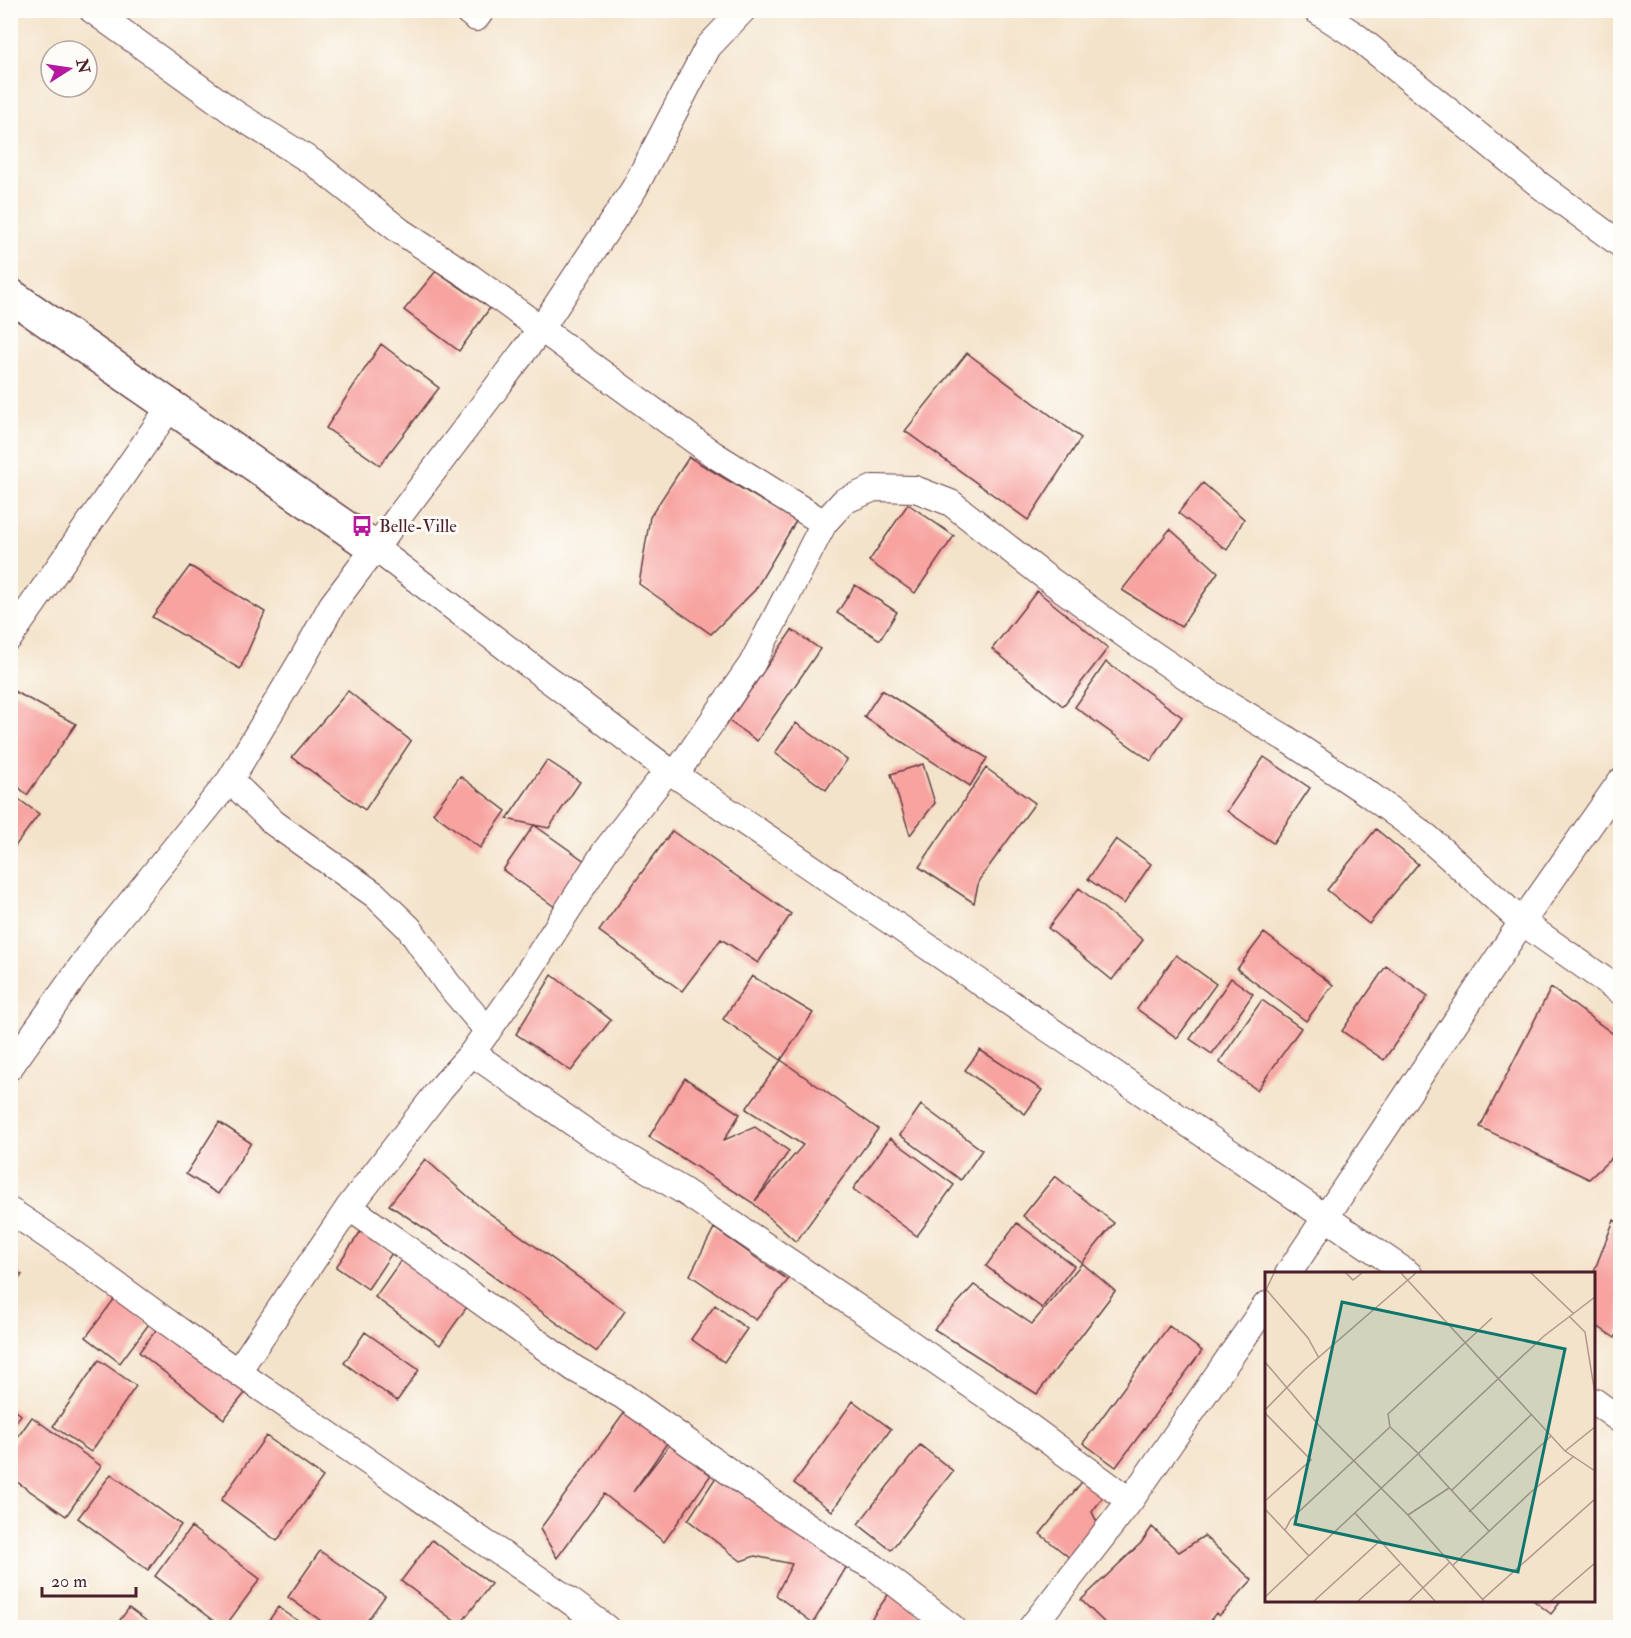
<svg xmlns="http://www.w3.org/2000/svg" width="1631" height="1638" font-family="'IM FELL Double Pica',serif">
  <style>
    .building { fill: #f7a3a0 }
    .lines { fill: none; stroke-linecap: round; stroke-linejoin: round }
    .street-casing { stroke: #643c43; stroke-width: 28 }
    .secondary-casing { stroke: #643c43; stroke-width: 36 }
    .street { stroke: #fff; stroke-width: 26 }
    .secondary { stroke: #fff; stroke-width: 33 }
    .labels { text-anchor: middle; stroke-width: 6; stroke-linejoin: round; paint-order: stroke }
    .poi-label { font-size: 18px; fill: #4a1f2b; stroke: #fdfcf7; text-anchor: start }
    .inset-road { fill: none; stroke: #b0958b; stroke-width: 1.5 }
    .view { fill: #0f766e; fill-opacity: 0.15; stroke: #0f766e; stroke-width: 3 }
    .inset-edge { fill: none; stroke: #4a1f2b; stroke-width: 3 }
  </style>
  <rect width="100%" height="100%" fill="#fdfcf7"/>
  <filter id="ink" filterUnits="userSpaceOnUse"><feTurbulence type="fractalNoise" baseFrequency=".0167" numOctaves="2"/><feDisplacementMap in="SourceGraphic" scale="12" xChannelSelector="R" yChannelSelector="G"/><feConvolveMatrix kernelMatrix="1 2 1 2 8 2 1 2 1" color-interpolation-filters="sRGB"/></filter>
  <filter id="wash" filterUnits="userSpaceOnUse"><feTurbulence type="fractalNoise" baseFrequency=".008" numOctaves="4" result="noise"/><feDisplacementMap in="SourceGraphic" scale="24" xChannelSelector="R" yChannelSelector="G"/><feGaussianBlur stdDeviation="1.35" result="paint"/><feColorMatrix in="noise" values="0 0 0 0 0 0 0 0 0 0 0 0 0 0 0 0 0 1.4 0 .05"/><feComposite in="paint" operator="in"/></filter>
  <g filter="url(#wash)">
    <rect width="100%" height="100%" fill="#f4e3cb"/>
    <g id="blocks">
      <path class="building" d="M 436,271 L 490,308 L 459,351 L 404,310 Z
        M 381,344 L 439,388 L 380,465 L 326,428 Z
        M 967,353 L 1081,438 L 1028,520 L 905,431 Z
        M 689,457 L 796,521 L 755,590 L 711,634 L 639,584 L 650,517 Z
        M 1203,483 L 1244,519 L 1227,550 L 1178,513 Z
        M 908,504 L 954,536 L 915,593 L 869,561 Z
        M 1170,529 L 1218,572 L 1181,627 L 1122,590 Z
        M 190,566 L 265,612 L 240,669 L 152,617 Z
        M 855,585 L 897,612 L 880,640 L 837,613 Z
        M 1037,591 L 1108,648 L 1063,706 L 992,649 Z
        M 792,630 L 820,649 L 757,741 L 729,721 Z
        M 1106,662 L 1182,717 L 1151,761 L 1075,707 Z
        M 10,689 L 76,724 L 27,795 L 10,779 Z
        M 882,690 L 987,758 L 970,786 L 864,717 Z
        M 348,691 L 411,741 L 365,810 L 292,757 Z
        M 796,723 L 847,760 L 826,790 L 775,753 Z
        M 1264,757 L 1310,788 L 1273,843 L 1227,811 Z
        M 547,760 L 580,782 L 549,828 L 534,825 L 586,862 L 555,907 L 503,870 L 534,825 L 507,819 Z
        M 923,764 L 935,803 L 910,835 L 891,774 Z
        M 986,768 L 1035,803 L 979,880 L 974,903 L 919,867 Z
        M 460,776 L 506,811 L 480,848 L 433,813 Z
        M 10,793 L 39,814 L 10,853 Z
        M 1376,829 L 1418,864 L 1369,924 L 1327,890 Z
        M 672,831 L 791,914 L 758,963 L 721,939 L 682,991 L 599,931 Z
        M 1116,839 L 1151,864 L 1124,904 L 1088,879 Z
        M 1079,888 L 1143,940 L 1112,980 L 1048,928 Z
        M 1264,933 L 1333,985 L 1306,1021 L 1237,969 Z
        M 1176,955 L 1216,984 L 1177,1038 L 1137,1009 Z
        M 1386,966 L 1428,996 L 1384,1060 L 1342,1031 Z
        M 552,975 L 611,1020 L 571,1071 L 516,1034 Z
        M 752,976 L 813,1013 L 781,1060 L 723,1019 Z
        M 1231,978 L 1253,994 L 1212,1054 L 1190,1039 Z
        M 1551,988 L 1620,1039 L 1620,1150 L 1589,1179 L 1480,1127 Z
        M 1262,1000 L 1301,1028 L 1257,1090 L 1219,1062 Z
        M 980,1050 L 1042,1090 L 1025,1114 L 965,1070 Z
        M 781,1060 L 878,1129 L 796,1242 L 753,1203 L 649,1137 L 685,1078 L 740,1114 L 724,1140 L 755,1127 L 789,1151 L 755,1201 L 803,1145 L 746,1109 Z
        M 921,1105 L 982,1150 L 961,1180 L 900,1135 Z
        M 219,1122 L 251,1143 L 218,1194 L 186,1174 Z
        M 890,1138 L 954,1185 L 917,1236 L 853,1189 Z
        M 425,1159 L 478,1205 L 625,1311 L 597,1352 L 450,1245 L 389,1205 Z
        M 1055,1176 L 1114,1223 L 1082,1263 L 1023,1216 Z
        M 1614,1220 L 1620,1224 L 1620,1328 L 1615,1338 L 1594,1324 L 1593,1274 Z
        M 1017,1223 L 1074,1266 L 1042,1308 L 986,1266 Z
        M 714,1228 L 788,1280 L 756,1320 L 690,1275 Z
        M 361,1231 L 392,1253 L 368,1289 L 336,1267 Z
        M 404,1256 L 469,1304 L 440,1345 L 375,1297 Z
        M 1082,1263 L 1115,1291 L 1037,1394 L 934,1329 L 974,1285 L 1032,1324 Z
        M 10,1266 L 22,1275 L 10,1291 Z
        M 115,1298 L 149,1324 L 120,1363 L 86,1337 Z
        M 715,1305 L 747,1329 L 724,1362 L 691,1339 Z
        M 160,1325 L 246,1392 L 224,1419 L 139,1352 Z
        M 1169,1326 L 1202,1351 L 1116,1467 L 1083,1443 Z
        M 365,1332 L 419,1370 L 397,1401 L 344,1363 Z
        M 99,1360 L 136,1386 L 91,1452 L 53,1426 Z
        M 853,1401 L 891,1429 L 832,1511 L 794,1483 Z
        M 630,1405 L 672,1436 L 633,1492 L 674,1439 L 715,1469 L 664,1542 L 604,1494 L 557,1558 L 540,1529 Z
        M 10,1407 L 21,1415 L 10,1429 Z
        M 32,1417 L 101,1466 L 66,1516 L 10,1477 L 10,1448 Z
        M 266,1436 L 323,1477 L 277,1541 L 221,1500 Z
        M 920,1445 L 953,1471 L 891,1550 L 858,1524 Z
        M 1089,1473 L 1109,1489 L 1092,1512 L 1098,1524 L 1070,1558 L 1040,1534 Z
        M 111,1474 L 181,1525 L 148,1570 L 78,1518 Z
        M 718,1474 L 853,1556 L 813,1623 L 776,1595 L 792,1564 L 755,1556 L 741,1561 L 688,1520 Z
        M 191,1527 L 260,1579 L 224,1628 L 155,1576 Z
        M 1152,1527 L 1179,1552 L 1204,1536 L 1252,1580 L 1219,1616 L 1216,1613 L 1204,1628 L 1110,1628 L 1081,1600 L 1141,1543 Z
        M 432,1540 L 491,1584 L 460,1625 L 401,1581 Z
        M 320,1551 L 385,1596 L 362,1628 L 331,1628 L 288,1597 Z
        M 892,1589 L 933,1628 L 865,1628 Z
        M 1533,1600 L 1562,1600 L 1551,1614 Z
        M 278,1607 L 308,1628 L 264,1628 Z
        M 129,1608 L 156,1628 L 114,1628 Z"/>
    </g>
  </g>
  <g filter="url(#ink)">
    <use href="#blocks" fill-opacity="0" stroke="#643c43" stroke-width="1.5"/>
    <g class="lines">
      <defs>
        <path id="street" d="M 92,10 L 236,114 L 314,163 L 400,231 L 470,277 L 713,454 L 824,523
          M 466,10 L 476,18 L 482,10
          M 1316,10 L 1356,36 L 1541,186 L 1620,244
          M 375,548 L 668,770 L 1409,1274
          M 10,637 L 170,407
          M 675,775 L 752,664 L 824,523 L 844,501 L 874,488 L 915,489 L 951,503 L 1043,575 L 1128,637 L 1212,694 L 1285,738 L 1370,795 L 1427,837 L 1522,922 L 1620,991
          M 230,780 L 274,823 L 375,895 L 409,928 L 447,983 L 488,1031
          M 472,1053 L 595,1138 L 685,1192 L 907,1341 L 997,1403 L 1130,1501
          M 10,1067 L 101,939 L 230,780 L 303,658 L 332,605 L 540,330 L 634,189 L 708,47 L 743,10
          M 349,1207 L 575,1369 L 623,1396 L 766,1498 L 853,1556 L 874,1567 L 953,1628
          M 10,1211 C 72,1250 129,1295 188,1337 C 265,1392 343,1443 420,1498 C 481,1542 547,1581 606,1628
          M 1288,1274 L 1522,922 L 1620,782
          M 238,1371 L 349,1207 L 441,1088 L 472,1053 L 518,988 L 606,850 L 668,770
          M 1594,1401 L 1620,1420
          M 1031,1628 L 1130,1501 L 1266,1305"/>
        <path id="secondary" d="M 10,295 L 375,548"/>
      </defs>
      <use href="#street" class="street-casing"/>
      <use href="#secondary" class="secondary-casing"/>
      <use href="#street" class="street"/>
      <use href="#secondary" class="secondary"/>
    </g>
  </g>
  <defs>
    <symbol id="bus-bare" viewBox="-9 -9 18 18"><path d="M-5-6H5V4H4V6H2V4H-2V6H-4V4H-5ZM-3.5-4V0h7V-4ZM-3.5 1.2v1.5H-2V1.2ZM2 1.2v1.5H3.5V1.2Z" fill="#b5179e" stroke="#fdfcf7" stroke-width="2.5" paint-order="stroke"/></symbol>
  </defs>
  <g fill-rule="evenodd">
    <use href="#bus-bare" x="347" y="511" width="30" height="30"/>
  </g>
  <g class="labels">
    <g class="poi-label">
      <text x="379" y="532">Belle-Ville</text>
    </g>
  </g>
  <g transform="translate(1265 1272)">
    <rect width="330" height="330" fill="#f4e3cb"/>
    <path class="inset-road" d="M 81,1 L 88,8 L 97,1M 136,1 L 300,179 L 330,199M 266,1 L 309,42M 0,16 L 43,66 L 54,86M 1,18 L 9,1M 305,45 L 320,60 L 330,122M 0,90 L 57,157 L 143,243 L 219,329M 0,138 L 39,98 L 151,1M 0,141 L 46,188 L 0,229M 300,179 L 330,155M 154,183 L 224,259M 155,183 L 125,155 L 123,142 L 227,46M 187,218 L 267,142M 0,237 L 44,284M 204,240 L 286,164M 90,241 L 170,329M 143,243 L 184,216M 20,258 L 26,247 L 125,155M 187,294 L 266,220 L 308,185M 0,325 L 279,64 L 330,25M 218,327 L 330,227M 49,329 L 116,268M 93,329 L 135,292M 144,329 L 184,291M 286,329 L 330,291"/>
    <path class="view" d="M 77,30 L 300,77 L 253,300 L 30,252 Z"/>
    <rect width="330" height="330" class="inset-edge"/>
  </g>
  <rect width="1631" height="1638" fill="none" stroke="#fdfcf7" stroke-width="36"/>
  <g transform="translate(69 69) rotate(78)"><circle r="28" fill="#fdfcf7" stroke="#b5a4a5" stroke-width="1.5"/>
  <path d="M0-4.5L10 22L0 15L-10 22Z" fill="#b5179e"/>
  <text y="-9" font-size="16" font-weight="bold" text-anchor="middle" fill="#4a1f2b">N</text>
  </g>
  <path d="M42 1587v9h94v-9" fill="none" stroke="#4a1f2b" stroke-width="3"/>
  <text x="51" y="1587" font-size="18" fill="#4a1f2b" stroke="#fdfcf7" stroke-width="4.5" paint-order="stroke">20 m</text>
</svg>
